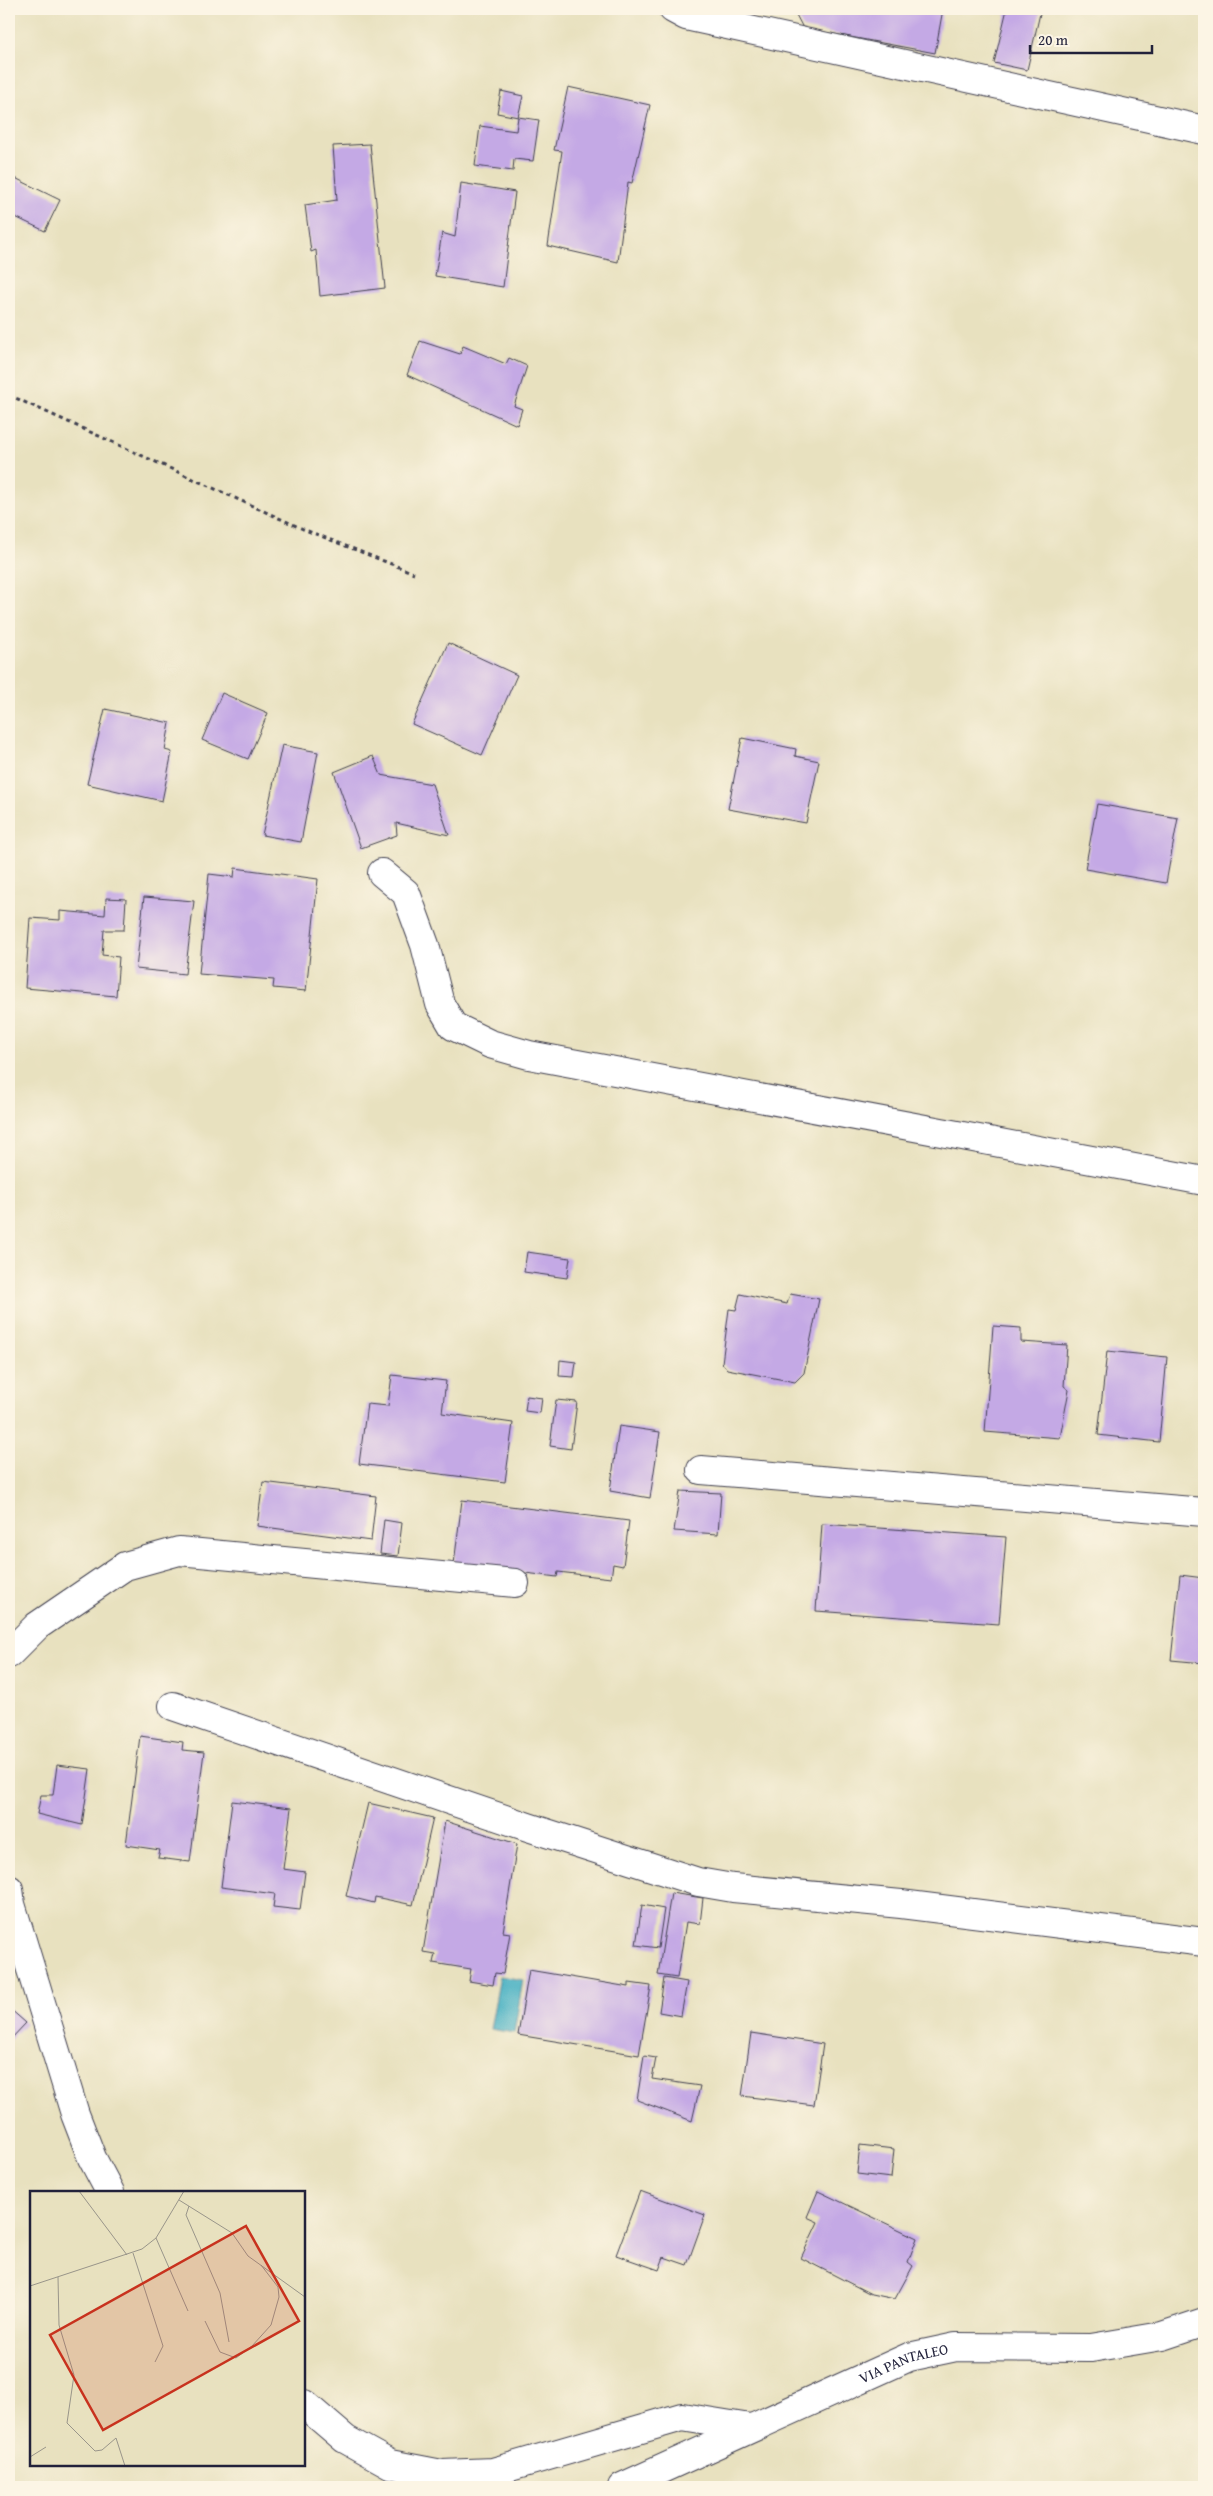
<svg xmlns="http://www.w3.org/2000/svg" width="1213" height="2496" font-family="'Gentium Book Plus',serif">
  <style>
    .water { fill: #43afc2; stroke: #32687e }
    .building { fill: #c4a9e5 }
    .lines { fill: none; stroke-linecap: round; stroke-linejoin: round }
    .street-casing { stroke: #403f4f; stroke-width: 30 }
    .path { stroke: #403f4f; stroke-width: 3; stroke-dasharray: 4 4; stroke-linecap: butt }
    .street { stroke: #fff; stroke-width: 28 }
    .labels { text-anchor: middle; stroke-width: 4; stroke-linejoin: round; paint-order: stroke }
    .street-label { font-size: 15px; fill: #22223b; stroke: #fcf5e5 }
    .inset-road { fill: none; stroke: #99958a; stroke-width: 1 }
    .view { fill: #c8321e; fill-opacity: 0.15; stroke: #c8321e; stroke-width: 2.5 }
    .inset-edge { fill: none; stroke: #22223b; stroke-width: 2.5 }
  </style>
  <rect width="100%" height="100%" fill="#fcf5e5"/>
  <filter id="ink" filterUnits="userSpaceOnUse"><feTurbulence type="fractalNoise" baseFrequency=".02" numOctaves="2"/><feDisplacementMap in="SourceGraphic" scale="10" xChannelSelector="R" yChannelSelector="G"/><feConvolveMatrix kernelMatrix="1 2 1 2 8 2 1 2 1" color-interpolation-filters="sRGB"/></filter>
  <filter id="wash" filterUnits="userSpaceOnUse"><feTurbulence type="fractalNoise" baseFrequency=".0096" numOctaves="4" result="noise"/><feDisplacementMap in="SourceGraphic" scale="20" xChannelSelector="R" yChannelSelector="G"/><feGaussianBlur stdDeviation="1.12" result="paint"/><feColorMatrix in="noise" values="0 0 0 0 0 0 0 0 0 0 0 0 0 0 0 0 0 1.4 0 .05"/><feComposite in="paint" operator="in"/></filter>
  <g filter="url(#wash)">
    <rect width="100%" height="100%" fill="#e8e1bf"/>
    <path class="water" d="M 500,1976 L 523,1980 L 514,2033 L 490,2029 Z"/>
    <g id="blocks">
      <path class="building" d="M 793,9 L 943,9 L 935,53 L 803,28 Z
        M 1007,9 L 1041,9 L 1027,70 L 994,63 Z
        M 568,87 L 650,105 L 632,183 L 628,182 L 618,262 L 548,246 L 562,151 L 554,150 Z
        M 501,91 L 523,96 L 518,117 L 497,113 Z
        M 518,117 L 539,120 L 533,161 L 514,159 L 513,171 L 475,166 L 480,126 L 516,131 Z
        M 370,144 L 385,288 L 320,296 L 316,250 L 311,252 L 305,205 L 337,200 L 333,146 Z
        M 9,175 L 60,200 L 45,231 L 9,214 Z
        M 461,183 L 515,192 L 503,287 L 435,276 L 442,233 L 455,237 Z
        M 420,341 L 460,354 L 463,346 L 506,364 L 509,358 L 527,366 L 514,406 L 522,409 L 517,425 L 407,375 Z
        M 448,643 L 517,675 L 482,755 L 412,724 Z
        M 222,693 L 268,713 L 248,759 L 202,740 Z
        M 105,709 L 170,723 L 165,750 L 172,752 L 162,801 L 87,784 Z
        M 742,738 L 796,749 L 795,756 L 819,761 L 806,823 L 728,809 Z
        M 282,745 L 318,752 L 301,842 L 262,835 Z
        M 373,756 L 381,775 L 432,784 L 449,835 L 396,823 L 397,835 L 361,848 L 334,772 Z
        M 1097,804 L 1178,818 L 1166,883 L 1085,869 Z
        M 235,868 L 318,879 L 306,991 L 273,988 L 274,980 L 199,974 L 209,874 L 234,877 Z
        M 144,897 L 194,901 L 185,974 L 136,969 Z
        M 106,898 L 126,899 L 124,930 L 104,930 L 102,955 L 119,957 L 116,996 L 25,988 L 30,918 L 60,920 L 60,911 L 105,915 Z
        M 527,1252 L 570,1258 L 567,1278 L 524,1272 Z
        M 740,1294 L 787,1304 L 790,1294 L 819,1299 L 804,1373 L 795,1382 L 727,1369 L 722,1363 L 729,1309 L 736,1310 Z
        M 993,1326 L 1021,1328 L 1021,1342 L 1067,1345 L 1064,1386 L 1069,1390 L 1060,1438 L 985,1432 Z
        M 1107,1351 L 1167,1357 L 1159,1442 L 1098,1435 Z
        M 560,1360 L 576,1362 L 574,1377 L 559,1376 Z
        M 392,1375 L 446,1381 L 442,1413 L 513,1423 L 505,1482 L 359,1464 L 367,1404 L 388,1406 Z
        M 527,1396 L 542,1398 L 540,1413 L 525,1411 Z
        M 556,1400 L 577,1402 L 571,1449 L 550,1446 Z
        M 619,1426 L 660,1432 L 650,1498 L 610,1491 Z
        M 263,1482 L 376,1496 L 371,1541 L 257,1526 Z
        M 680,1491 L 721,1493 L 718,1534 L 674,1531 Z
        M 462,1500 L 629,1521 L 623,1566 L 613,1564 L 611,1578 L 558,1572 L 557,1577 L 454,1564 Z
        M 384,1520 L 402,1523 L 398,1556 L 380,1554 Z
        M 822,1524 L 1006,1537 L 999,1624 L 816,1611 Z
        M 1180,1575 L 1204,1578 L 1204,1663 L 1171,1660 Z
        M 140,1736 L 183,1742 L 182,1750 L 204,1752 L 190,1862 L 158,1858 L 160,1850 L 126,1845 Z
        M 57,1765 L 90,1769 L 82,1825 L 37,1814 L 41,1795 L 53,1795 Z
        M 232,1801 L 291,1808 L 283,1869 L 305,1872 L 300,1910 L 273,1907 L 275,1894 L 221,1887 Z
        M 368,1803 L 433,1818 L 413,1905 L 375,1897 L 374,1903 L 346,1896 Z
        M 445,1821 L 517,1844 L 503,1932 L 510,1933 L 503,1974 L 495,1973 L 493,1985 L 469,1981 L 471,1969 L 433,1963 L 435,1954 L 423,1952 Z
        M 671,1893 L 703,1898 L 700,1924 L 686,1922 L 677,1978 L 658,1975 Z
        M 642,1905 L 664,1909 L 658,1948 L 636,1945 Z
        M 529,1970 L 629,1987 L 629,1983 L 651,1986 L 639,2055 L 518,2035 Z
        M 664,1978 L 687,1982 L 681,2016 L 659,2012 Z
        M 9,2008 L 26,2023 L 9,2041 Z
        M 751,2033 L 823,2044 L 814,2105 L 742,2096 Z
        M 644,2056 L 656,2058 L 652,2079 L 700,2086 L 692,2121 L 637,2100 Z
        M 860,2145 L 894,2149 L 891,2178 L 857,2174 Z
        M 640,2191 L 705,2215 L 687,2265 L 664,2257 L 659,2270 L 616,2255 Z
        M 818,2191 L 917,2238 L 908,2262 L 913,2266 L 895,2299 L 871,2294 L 801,2258 L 818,2222 L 807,2217 Z"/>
    </g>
  </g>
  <g filter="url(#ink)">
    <use href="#blocks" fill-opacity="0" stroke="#403f4f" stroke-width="1"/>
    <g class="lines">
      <defs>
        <g id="street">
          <path d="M 673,9 L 686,16 L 1204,130"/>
          <path d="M 382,873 L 406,893 L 425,945 L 440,1004 L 453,1026 L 490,1044 L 529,1055 L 1204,1181"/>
          <path d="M 701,1470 L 1204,1512"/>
          <path d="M 9,1654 L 37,1626 L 125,1566 L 179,1551 L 515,1583"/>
          <path d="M 173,1706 L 528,1827 L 698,1882 L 733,1888 L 901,1904 L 1204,1942"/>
          <path d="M 9,1889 L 11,1904 L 75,2114 L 92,2158 L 110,2192"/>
          <path d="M 304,2404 L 345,2439 L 390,2464 L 442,2474 L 493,2472 L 682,2417 L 750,2428"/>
          <path id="s1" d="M 622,2487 L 909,2357 L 956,2347 L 1091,2348 L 1162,2336 L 1204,2322"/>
        </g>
      </defs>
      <use href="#street" class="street-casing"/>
      <path class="path" d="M 9,395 L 303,529 L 414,573"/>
      <use href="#street" class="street"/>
    </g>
  </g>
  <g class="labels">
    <g class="street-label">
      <text dy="5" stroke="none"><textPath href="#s1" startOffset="308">VIA PANTALEO</textPath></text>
    </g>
  </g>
  <g transform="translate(30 2191)">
    <rect width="275" height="275" fill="#e8e1bf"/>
    <path class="inset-road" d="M 49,0 L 97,64M 149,9 L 202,42 L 218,65 L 275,106M 159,15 L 156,24 L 190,102 L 199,151M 126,47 L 158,120M 103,62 L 133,155 L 125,171M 28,86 L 29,134 L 44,184 L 37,232 L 65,260 L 72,259 L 86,247 L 95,275M 0,95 L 112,58 L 126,47 L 154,0M 175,130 L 190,161 L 206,167 L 222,155 L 241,134 L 249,106 L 248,96 L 231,74M 0,266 L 16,256"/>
    <path class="view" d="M 216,35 L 269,130 L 73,239 L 20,144 Z"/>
    <rect width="275" height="275" class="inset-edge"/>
  </g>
  <rect width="1213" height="2496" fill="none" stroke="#fcf5e5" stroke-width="30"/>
  <path d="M1030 45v8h122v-8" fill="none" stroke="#22223b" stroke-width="2.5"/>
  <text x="1038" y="45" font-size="15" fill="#22223b" stroke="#fcf5e5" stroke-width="4" paint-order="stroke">20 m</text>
</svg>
